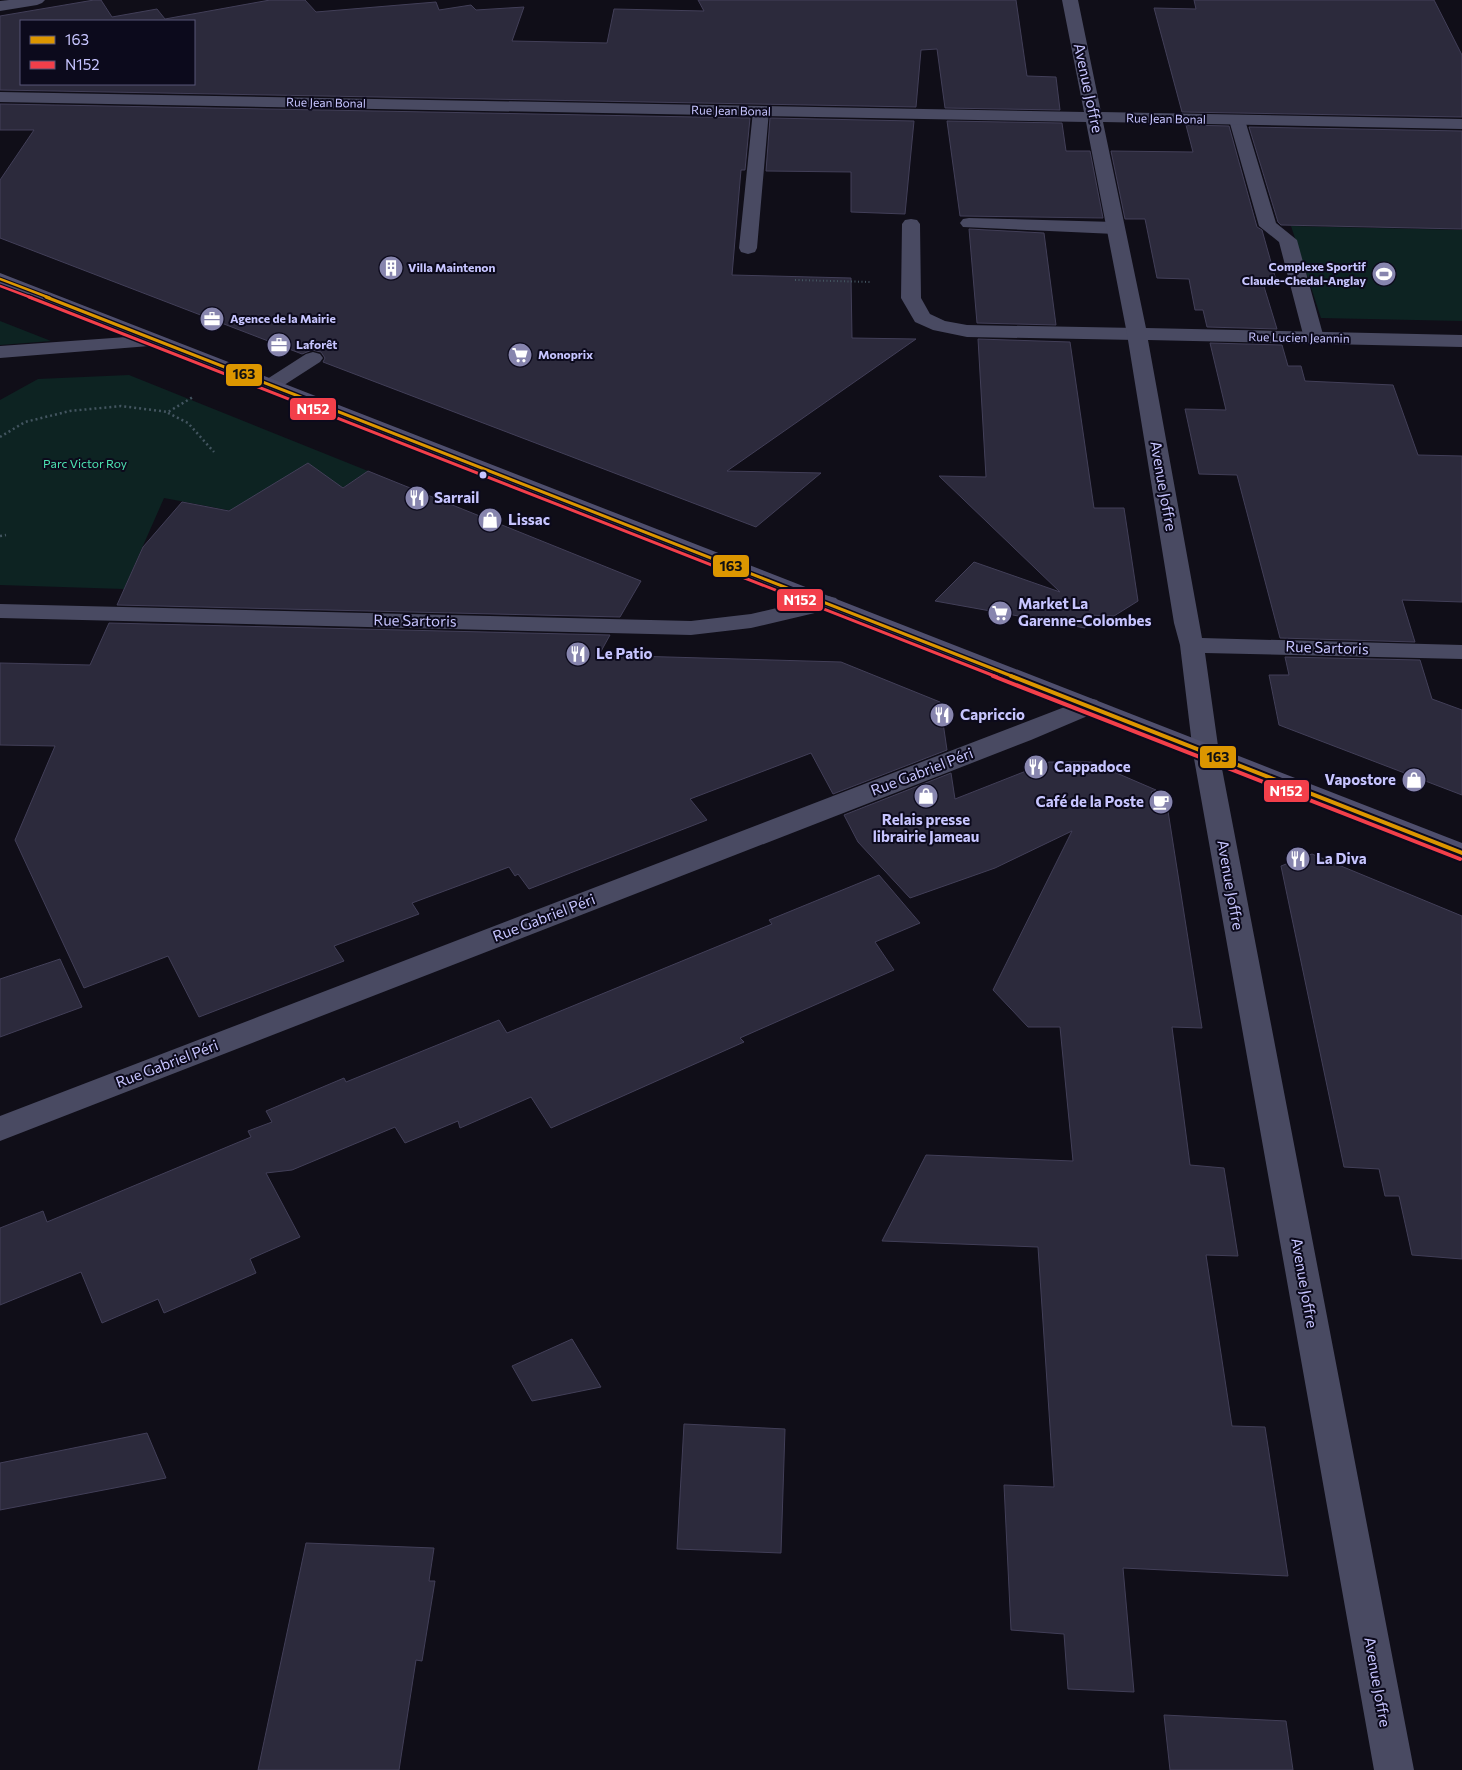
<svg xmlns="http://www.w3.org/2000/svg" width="1462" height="1770" font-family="Commissioner,sans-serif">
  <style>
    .green { fill: #0d2322 }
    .building { fill: #2c2a3c; stroke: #423f58; fill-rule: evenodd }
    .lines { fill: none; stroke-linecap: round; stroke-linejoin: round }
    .path-far1 { stroke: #435560; stroke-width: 2; stroke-dasharray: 1 2.5; stroke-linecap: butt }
    .path { stroke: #435560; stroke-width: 2.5; stroke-dasharray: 2 3; stroke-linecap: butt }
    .service { fill: #494a62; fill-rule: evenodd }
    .minor { fill: #494a62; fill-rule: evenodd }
    .secondary { fill: #4f4f6d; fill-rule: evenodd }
    .bus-1-far2-casing { stroke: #0c0a1c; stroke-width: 5 }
    .bus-1-far1-casing { stroke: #0c0a1c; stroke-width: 6 }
    .bus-1-casing { stroke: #0c0a1c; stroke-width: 8 }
    .bus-2-far2-casing { stroke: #0c0a1c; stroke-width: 5 }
    .bus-2-far1-casing { stroke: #0c0a1c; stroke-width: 6 }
    .bus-2-casing { stroke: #0c0a1c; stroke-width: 8 }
    .bus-1-far2 { stroke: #dc9600; stroke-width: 2.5 }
    .bus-1-far1 { stroke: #dc9600; stroke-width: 3 }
    .bus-1 { stroke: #dc9600; stroke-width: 4 }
    .bus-2-far2 { stroke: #f33f4a; stroke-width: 2.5 }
    .bus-2-far1 { stroke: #f33f4a; stroke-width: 3 }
    .bus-2 { stroke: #f33f4a; stroke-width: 4 }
    .bus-dot { fill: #c7c5ff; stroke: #0c0a1c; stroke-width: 2 }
    .labels { text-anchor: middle; stroke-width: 4; stroke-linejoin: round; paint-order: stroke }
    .far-street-label { font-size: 12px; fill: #c7c5ff; stroke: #0c0a1c }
    .far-poi-label { font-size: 12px; font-weight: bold; fill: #c7c5ff; stroke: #0c0a1c; text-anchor: start }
    .far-park-label { font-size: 12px; fill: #4de4b2; stroke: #0c0a1c }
    .street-label { font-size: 15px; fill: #c7c5ff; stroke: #0c0a1c }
    .poi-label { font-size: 15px; font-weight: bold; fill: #c7c5ff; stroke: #0c0a1c; text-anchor: start }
    .line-badge { stroke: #0c0a1c; stroke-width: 2 }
    .badge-label { font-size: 14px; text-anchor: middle; font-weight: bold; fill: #fff }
    .pale-badge-label { font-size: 14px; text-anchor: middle; font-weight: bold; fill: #111 }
  </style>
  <rect width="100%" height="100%" fill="#100e18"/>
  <path class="green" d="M 1291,226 L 1462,230 L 1462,321 L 1321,318 Z
    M 0,321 L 51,341 L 0,345 Z
    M 129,375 L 368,471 L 291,522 L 164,498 L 124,589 L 0,585 L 0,400 L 38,379 Z"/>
  <path class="building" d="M 94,0 L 101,0 L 112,17 L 157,9 L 165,19 L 270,0 L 305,0 L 316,12 L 436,2 L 439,10 L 471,5 L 476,10 L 524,7 L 512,41 L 607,43 L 614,9 L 704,11 L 698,0 L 1016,0 L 1027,76 L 1056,77 L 1060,110 L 945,108 L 937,49 L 921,50 L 916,107 L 0,90 L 0,16 ZM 21,21 L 194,21 L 194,84 L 21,84 Z
    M 1194,0 L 1434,0 L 1462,55 L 1462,117 L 1182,112 L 1154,8 L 1196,9 Z
    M 0,104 L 750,118 L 745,170 L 741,170 L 732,275 L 851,278 L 852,338 L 916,339 L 727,471 L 821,473 L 756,527 L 323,362 L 325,358 L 321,352 L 312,350 L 302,354 L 0,238 L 0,180 L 34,130 L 0,130 Z
    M 770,118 L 914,121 L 905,214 L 851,212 L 851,172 L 766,171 Z
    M 947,121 L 1062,123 L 1066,151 L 1090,151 L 1103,218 L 960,216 Z
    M 1186,125 L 1229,126 L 1257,227 L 1262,230 L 1276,280 L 1262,280 L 1277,329 L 1207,327 L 1203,310 L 1195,310 L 1189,279 L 1157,278 L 1145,219 L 1125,219 L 1111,151 L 1193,152 Z
    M 1249,127 L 1462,131 L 1462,229 L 1281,225 L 1278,222 Z
    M 969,229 L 1044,233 L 1056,325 L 977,323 Z
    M 978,339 L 1070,342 L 1094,508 L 1124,508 L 1138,601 L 1114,616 L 1088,615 L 1085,628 L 935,601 L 974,562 L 1060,592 L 939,476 L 986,477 Z
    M 1210,343 L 1282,345 L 1288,366 L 1301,366 L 1305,381 L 1393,385 L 1418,455 L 1462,456 L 1462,602 L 1402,600 L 1415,642 L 1280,638 L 1237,475 L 1199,474 L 1185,409 L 1226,410 Z
    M 308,463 L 343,488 L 368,471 L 641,581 L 620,617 L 117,605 L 143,547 L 182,502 L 229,511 Z
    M 109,623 L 610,635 L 599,655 L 841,662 L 940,702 L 947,750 L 833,794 L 811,753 L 690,799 L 707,820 L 529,889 L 518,874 L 515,876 L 509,867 L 412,903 L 419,914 L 334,946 L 344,961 L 199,1017 L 168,956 L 84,988 L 15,840 L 55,746 L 0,745 L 0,663 L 90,665 Z
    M 1285,657 L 1420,660 L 1432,699 L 1462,710 L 1462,795 L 1279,725 L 1269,675 L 1289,675 Z
    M 1049,762 L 1091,762 L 1156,790 L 1151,792 L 1168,811 L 1202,1028 L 1172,1027 L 1190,1165 L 1224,1168 L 1238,1256 L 1206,1255 L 1232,1426 L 1265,1427 L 1288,1576 L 1123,1568 L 1134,1692 L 1068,1689 L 1064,1634 L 1011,1630 L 1004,1485 L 1054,1487 L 1038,1247 L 882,1241 L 926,1155 L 1073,1161 L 1060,1027 L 1028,1027 L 993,990 L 1072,831 L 995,868 L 910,898 L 858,842 L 844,815 L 951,773 L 955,799 Z
    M 1312,854 L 1462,916 L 1462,1259 L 1412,1255 L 1399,1196 L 1385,1196 L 1379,1169 L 1344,1167 L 1281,866 Z
    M 879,875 L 920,923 L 875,942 L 894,970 L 740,1038 L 744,1042 L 551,1128 L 531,1097 L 460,1128 L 458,1121 L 405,1143 L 395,1127 L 292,1170 L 266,1173 L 300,1237 L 250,1259 L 256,1273 L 164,1313 L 158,1299 L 102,1323 L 81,1272 L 0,1305 L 0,1228 L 43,1211 L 47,1222 L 251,1137 L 248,1131 L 272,1122 L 266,1111 L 344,1078 L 346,1082 L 499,1020 L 507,1033 L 772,924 L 769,920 Z
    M 60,959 L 82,1007 L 0,1037 L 0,979 Z
    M 572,1339 L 601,1387 L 532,1401 L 512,1366 Z
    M 684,1424 L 785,1429 L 781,1553 L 677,1549 Z
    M 147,1433 L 166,1478 L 0,1510 L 0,1463 Z
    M 306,1543 L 434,1548 L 429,1581 L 435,1581 L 422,1661 L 416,1660 L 399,1770 L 258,1770 Z
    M 1164,1715 L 1286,1721 L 1293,1770 L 1170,1770 Z"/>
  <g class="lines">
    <path class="path-far1" d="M 795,280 L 870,282"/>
    <path class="path" d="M 168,413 L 188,423 L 214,452
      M 0,437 L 25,422 L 70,411 L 121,406 L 168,412 L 193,397
      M 0,536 L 6,535"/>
    <path class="service" d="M 761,106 L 767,107 L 769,111 L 757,248 L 755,252 L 748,254 L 741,252 L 739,248 L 753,111 L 755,107 Z
      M 1237,115 L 1243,116 L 1245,120 L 1276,223 L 1297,240 L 1324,338 L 1321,342 L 1314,344 L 1307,342 L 1304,338 L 1279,242 L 1259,226 L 1229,120 L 1231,116 Z
      M 969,218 L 1115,222 L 1122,224 L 1124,228 L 1122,232 L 1115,234 L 963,227 L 960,223 L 963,219 Z
      M 911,219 L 917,220 L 920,224 L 921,298 L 930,314 L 945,321 L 967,325 L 1137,328 L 1144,330 L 1147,334 L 1144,338 L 1137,340 L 967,337 L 933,330 L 915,322 L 901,298 L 902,224 L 905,220 Z
      M 155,335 L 162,337 L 165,341 L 162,345 L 0,358 L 0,346 Z
      M 313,352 L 320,354 L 323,358 L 320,362 L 278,389 L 271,391 L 264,389 L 261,385 L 264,381 L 306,354 Z"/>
    <path class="minor" d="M 9,0 L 45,0 L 42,3 L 37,5 L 0,11 L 0,1 Z
      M 1062,0 L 1078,0 L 1101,112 L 1462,119 L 1462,129 L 1103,122 L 1146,328 L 1462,335 L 1462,347 L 1148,340 L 1202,638 L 1462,645 L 1462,659 L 1205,653 L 1219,753 L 1414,1770 L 1374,1770 L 1193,753 L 1180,645 L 1174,623 L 1127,334 L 1086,122 L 0,102 L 0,92 L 1084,112 Z
      M 828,596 L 836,598 L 840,603 L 836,608 L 751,628 L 691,635 L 0,618 L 0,604 L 691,621 L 751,614 Z
      M 1088,698 L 1097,700 L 1101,706 L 1097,712 L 1031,740 L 0,1141 L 0,1116 Z"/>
    <path class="secondary" d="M 0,273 L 1462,843 L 1462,862 L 0,286 Z"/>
    <defs>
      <path id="bus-1-far2" d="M 0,279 L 50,298"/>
      <path id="bus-1-far1" d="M 46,297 L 1014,677"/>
      <path id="bus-1" d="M 1011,676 L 1462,853"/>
      <path id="bus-2-far2" d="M 0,286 L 32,298"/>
      <path id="bus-2-far1" d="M 29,297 L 997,677"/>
      <path id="bus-2" d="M 993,676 L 1460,859"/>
    </defs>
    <use href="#bus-1-far2" class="bus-1-far2-casing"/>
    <use href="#bus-1-far1" class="bus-1-far1-casing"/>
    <use href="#bus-1" class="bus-1-casing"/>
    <use href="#bus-2-far2" class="bus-2-far2-casing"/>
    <use href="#bus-2-far1" class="bus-2-far1-casing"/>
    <use href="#bus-2" class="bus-2-casing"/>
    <use href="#bus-1-far2" class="bus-1-far2"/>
    <use href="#bus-1-far1" class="bus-1-far1"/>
    <use href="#bus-1" class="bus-1"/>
    <use href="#bus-2-far2" class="bus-2-far2"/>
    <use href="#bus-2-far1" class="bus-2-far1"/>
    <use href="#bus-2" class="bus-2"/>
  </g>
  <defs>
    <symbol id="building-disc" viewBox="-11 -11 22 22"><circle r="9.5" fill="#8785ae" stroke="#0c0a1c"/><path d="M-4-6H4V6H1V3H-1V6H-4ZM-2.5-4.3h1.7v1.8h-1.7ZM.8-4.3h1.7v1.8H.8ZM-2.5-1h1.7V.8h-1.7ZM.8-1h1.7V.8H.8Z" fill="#fff"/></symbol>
    <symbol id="stadium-disc" viewBox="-11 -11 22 22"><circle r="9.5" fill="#8785ae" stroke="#0c0a1c"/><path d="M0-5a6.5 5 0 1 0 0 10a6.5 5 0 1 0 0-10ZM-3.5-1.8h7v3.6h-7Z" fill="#fff"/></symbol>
    <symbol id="office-disc" viewBox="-11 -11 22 22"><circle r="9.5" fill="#8785ae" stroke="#0c0a1c"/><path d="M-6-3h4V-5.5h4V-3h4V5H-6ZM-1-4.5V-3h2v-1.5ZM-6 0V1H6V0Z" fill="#fff"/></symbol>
    <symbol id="supermarket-disc" viewBox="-11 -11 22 22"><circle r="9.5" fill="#8785ae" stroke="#0c0a1c"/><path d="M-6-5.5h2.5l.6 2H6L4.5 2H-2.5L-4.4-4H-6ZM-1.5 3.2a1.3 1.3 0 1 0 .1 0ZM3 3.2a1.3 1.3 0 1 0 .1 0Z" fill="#fff"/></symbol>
    <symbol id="restaurant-disc" viewBox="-11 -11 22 22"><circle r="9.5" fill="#8785ae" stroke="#0c0a1c"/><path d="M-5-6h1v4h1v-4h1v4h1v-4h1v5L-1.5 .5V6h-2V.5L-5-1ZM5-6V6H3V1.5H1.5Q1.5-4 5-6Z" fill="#fff"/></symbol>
    <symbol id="shop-disc" viewBox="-11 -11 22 22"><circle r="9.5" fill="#8785ae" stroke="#0c0a1c"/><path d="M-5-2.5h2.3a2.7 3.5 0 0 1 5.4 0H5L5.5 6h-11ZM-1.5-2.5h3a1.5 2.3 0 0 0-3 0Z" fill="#fff"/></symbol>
    <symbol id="cafe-disc" viewBox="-11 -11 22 22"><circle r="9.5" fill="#8785ae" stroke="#0c0a1c"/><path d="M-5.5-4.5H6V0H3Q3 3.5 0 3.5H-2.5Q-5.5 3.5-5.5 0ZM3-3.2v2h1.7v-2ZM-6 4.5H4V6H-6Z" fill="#fff"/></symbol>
  </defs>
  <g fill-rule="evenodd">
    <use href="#building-disc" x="377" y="254" width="28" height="28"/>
    <use href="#stadium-disc" x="1370" y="260" width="28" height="28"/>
    <use href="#office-disc" x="198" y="305" width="28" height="28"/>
    <use href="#office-disc" x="265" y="331" width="28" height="28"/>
    <use href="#supermarket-disc" x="506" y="341" width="28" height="28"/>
    <use href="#restaurant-disc" x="403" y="484" width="28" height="28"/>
    <use href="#shop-disc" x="476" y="506" width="28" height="28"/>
    <use href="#supermarket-disc" x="986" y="599" width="28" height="28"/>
    <use href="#restaurant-disc" x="564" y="640" width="28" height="28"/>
    <use href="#restaurant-disc" x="928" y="701" width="28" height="28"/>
    <use href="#restaurant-disc" x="1022" y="753" width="28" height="28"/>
    <use href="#shop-disc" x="1400" y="766" width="28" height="28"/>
    <use href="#shop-disc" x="912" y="782" width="28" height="28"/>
    <use href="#cafe-disc" x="1147" y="788" width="28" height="28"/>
    <use href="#restaurant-disc" x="1284" y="845" width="28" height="28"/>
  </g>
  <circle class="bus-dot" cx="483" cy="475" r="4.5"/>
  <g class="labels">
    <g class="far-street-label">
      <text transform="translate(326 103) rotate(1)" y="4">Rue Jean Bonal</text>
      <text transform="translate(731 111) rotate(1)" y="4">Rue Jean Bonal</text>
      <text transform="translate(1166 119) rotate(1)" y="4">Rue Jean Bonal</text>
      <text transform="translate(1299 338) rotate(1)" y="4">Rue Lucien Jeannin</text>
    </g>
    <g class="far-poi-label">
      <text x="1366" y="271" text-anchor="end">Complexe Sportif<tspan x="1366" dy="14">Claude-Chedal-Anglay</tspan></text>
      <text x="408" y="272">Villa Maintenon</text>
      <text x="230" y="323">Agence de la Mairie</text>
      <text x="296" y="349">Laforêt</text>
      <text x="538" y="359">Monoprix</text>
    </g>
    <g class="far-park-label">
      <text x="85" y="468">Parc Victor Roy</text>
    </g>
    <g class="street-label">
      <text transform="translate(1088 88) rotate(78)" y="5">Avenue Joffre</text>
      <text transform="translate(1163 486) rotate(80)" y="5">Avenue Joffre</text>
      <text transform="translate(415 621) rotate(1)" y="5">Rue Sartoris</text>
      <text transform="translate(1327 648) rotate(2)" y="5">Rue Sartoris</text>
      <text transform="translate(922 772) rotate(-21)" y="5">Rue Gabriel Péri</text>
      <text transform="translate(1230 885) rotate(80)" y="5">Avenue Joffre</text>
      <text transform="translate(544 918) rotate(-21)" y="5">Rue Gabriel Péri</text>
      <text transform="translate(167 1064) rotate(-21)" y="5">Rue Gabriel Péri</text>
      <text transform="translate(1304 1283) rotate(80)" y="5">Avenue Joffre</text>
      <text transform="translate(1377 1682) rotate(80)" y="5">Avenue Joffre</text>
    </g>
    <g class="poi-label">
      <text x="434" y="503">Sarrail</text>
      <text x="508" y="525">Lissac</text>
      <text x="1018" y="609">Market La<tspan x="1018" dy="17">Garenne-Colombes</tspan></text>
      <text x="596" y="659">Le Patio</text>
      <text x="960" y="720">Capriccio</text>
      <text x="1054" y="772">Cappadoce</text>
      <text x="1396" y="785" text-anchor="end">Vapostore</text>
      <text x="1144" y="807" text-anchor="end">Café de la Poste</text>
      <text x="926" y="825" text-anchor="middle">Relais presse<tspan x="926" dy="17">librairie Jameau</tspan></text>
      <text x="1316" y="864">La Diva</text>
    </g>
  </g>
  <g class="line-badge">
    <rect x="225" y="363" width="38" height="24" rx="5" fill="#dc9600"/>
    <rect x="289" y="397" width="48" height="24" rx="5" fill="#f33f4a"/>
    <rect x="712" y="554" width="38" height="24" rx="5" fill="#dc9600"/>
    <rect x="776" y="588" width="48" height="24" rx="5" fill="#f33f4a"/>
    <rect x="1199" y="745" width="38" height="24" rx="5" fill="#dc9600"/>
    <rect x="1263" y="779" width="47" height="24" rx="5" fill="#f33f4a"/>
  </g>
  <g class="badge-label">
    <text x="313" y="414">N152</text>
    <text x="800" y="605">N152</text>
    <text x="1286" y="796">N152</text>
  </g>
  <g class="pale-badge-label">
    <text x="244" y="379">163</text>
    <text x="731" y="571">163</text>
    <text x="1218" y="762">163</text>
  </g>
  <rect x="20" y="20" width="175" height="65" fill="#0c0a1c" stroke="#575577"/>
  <rect x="30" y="36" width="25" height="8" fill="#dc9600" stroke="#575577"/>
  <text x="65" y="45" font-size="15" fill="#c7c5ff">163</text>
  <rect x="30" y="61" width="25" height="8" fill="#f33f4a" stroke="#575577"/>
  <text x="65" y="70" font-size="15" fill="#c7c5ff">N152</text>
</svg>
